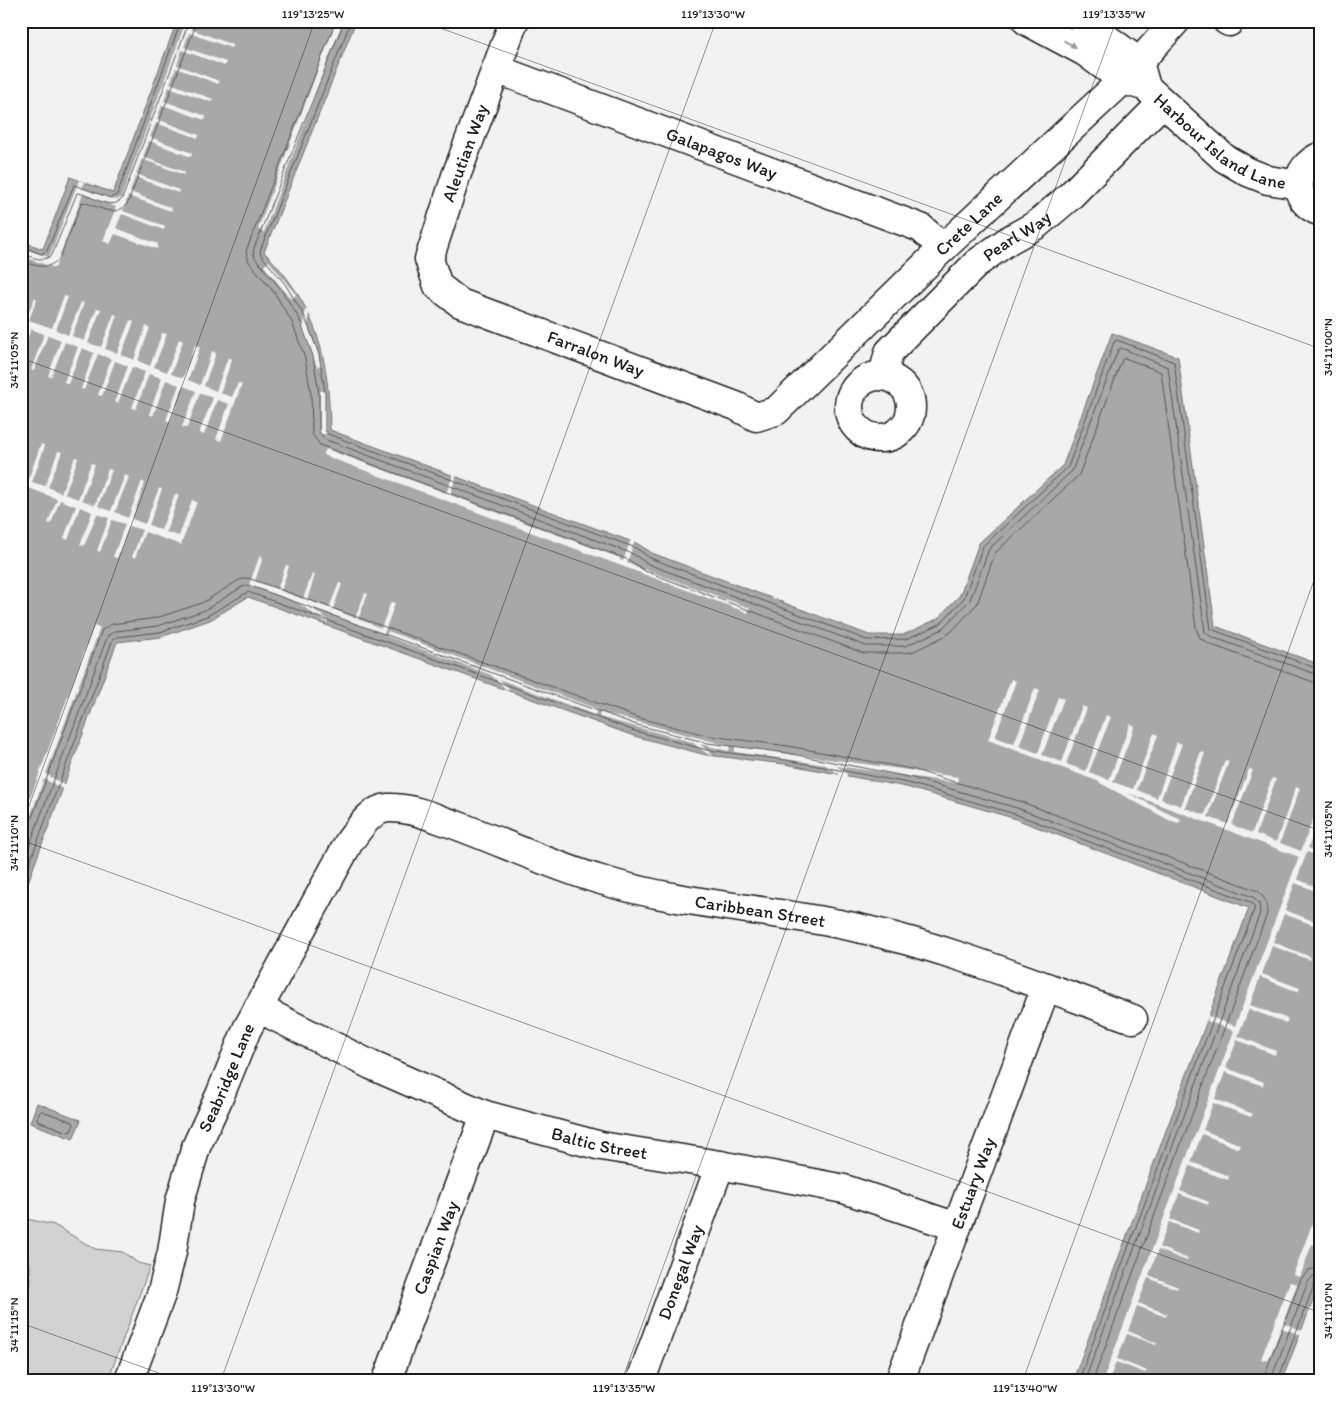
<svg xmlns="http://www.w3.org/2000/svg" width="1342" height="1401" font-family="Itim,sans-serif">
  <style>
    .green { fill: #d2d2d2; stroke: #777 }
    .water { fill: #a8a8a8; stroke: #707070 }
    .pier { fill: #f2f2f2 }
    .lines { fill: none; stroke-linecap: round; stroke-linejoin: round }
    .shore { stroke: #545454; stroke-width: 1 }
    .minor-casing { stroke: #1c1c1c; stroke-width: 31 }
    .minor { stroke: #fff; stroke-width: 28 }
    .oneway { fill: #999 }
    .ticks { fill: none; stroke: #1c1c1c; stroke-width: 1; stroke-opacity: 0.45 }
    .labels { text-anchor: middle; stroke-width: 4; stroke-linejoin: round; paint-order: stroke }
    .street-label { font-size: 18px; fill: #1c1c1c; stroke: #fff }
    .neatline { fill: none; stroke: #1c1c1c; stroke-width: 2 }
    .ticks-label { font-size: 12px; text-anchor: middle; fill: #1c1c1c }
  </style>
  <rect width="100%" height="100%" fill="#f2f2f2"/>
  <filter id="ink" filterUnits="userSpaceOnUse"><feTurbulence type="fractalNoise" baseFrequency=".02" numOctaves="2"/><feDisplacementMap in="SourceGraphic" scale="10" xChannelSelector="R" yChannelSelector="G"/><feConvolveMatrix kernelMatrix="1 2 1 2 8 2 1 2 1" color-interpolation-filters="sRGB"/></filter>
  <g filter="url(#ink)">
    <path class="green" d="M 27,1219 L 54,1225 L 95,1249 L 123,1252 L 138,1263 L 150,1266 L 108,1380 L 21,1380 L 21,1315 L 28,1298 L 31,1281 L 29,1256 L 21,1246 L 21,1224 Z"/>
    <path class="water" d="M 177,21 L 356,21 L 264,252 C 273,261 282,271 289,281 C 323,328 329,374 330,430 L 638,544 L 652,553 L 869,635 L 903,635 L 937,619 L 960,595 L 979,543 L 1063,465 L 1112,333 L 1178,357 L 1215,626 L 1321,665 L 1321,1280 L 1282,1380 L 1073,1380 L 1249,908 L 1013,818 L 906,787 L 785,764 L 706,755 L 634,736 L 248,597 L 210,620 L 161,637 L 117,642 L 21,901 L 21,241 L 43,249 L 70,177 L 113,193 Z
      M 37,1103 L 81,1120 L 73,1139 L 30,1123 Z"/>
    <path class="pier" d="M 186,21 L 193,21 L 191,29 L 233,45 L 231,48 L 189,33 L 184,47 L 226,62 L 225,66 L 182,50 L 177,65 L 219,81 L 218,84 L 176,68 L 170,83 L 213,99 L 211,102 L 169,87 L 164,101 L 206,116 L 205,120 L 162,105 L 157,119 L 199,135 L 198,138 L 156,123 L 150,137 L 192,153 L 191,157 L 149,141 L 143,157 L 185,172 L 184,175 L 142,159 L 136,174 L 179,190 L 178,193 L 135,177 L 130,192 L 172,208 L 171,211 L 128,196 L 123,211 L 165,226 L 164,230 L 122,214 L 116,228 L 158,244 L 157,249 L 115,234 L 110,244 L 103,241 L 116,207 L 83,194 L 55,268 L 21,256 L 21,248 L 49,257 L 79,180 L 84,182 L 82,188 L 116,200 L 121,198 Z
      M 336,21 L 343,21 L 264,232 L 258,229 Z
      M 269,261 L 296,295 L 291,299 L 264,266 Z
      M 64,296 L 68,297 L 56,330 L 68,335 L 81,302 L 84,303 L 72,336 L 84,341 L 97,308 L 101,309 L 88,343 L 101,347 L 114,314 L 117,315 L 105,349 L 117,353 L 130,320 L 134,322 L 121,355 L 134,360 L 146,326 L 150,328 L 138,361 L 150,366 L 162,333 L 167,334 L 154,367 L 167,372 L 179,339 L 183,341 L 171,374 L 183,378 L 195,345 L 200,347 L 188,380 L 200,385 L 212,351 L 216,353 L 204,386 L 216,391 L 228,357 L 232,359 L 220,393 L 232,397 L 238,383 L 242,384 L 221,441 L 216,439 L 229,404 L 217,400 L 204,435 L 199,433 L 213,398 L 200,393 L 187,428 L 182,427 L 196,391 L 183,386 L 170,422 L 166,420 L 179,385 L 166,380 L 153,416 L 149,414 L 162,378 L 149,374 L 136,409 L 132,408 L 145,372 L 132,367 L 118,403 L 115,402 L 128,366 L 115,361 L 102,396 L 98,395 L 111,359 L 98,354 L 84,390 L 81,389 L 94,353 L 82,348 L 68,384 L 64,382 L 78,347 L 65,342 L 51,377 L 48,376 L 61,340 L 48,335 L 34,371 L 31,370 L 44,334 L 31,329 L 21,355 L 21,344 L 28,328 L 21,325 L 21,317 L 26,319 L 35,297 L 37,299 L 29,320 L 52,328 Z
      M 305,310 L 309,310 L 308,325 L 322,365 L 317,367 L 302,328 L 304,326 Z
      M 320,391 L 325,391 L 326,434 L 320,434 Z
      M 41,444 L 45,446 L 32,482 L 45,486 L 58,451 L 62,452 L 48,487 L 61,493 L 75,457 L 78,458 L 65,494 L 78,499 L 91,463 L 95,464 L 82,500 L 95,505 L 108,469 L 112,470 L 98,506 L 111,511 L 125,475 L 129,477 L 115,512 L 128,518 L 142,481 L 145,483 L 132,519 L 145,524 L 159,488 L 162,489 L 149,525 L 161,530 L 175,494 L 179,495 L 166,532 L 179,536 L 192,500 L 197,502 L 181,545 L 145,532 L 135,558 L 132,557 L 142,530 L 129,526 L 117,558 L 113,557 L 125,524 L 112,520 L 100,552 L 97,551 L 109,518 L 97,514 L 84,546 L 80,545 L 92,512 L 80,507 L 68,540 L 64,538 L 76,506 L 60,500 L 51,524 L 48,523 L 57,499 L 29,488 L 21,508 L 21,500 L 26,487 L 21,485 L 21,478 L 28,480 Z
      M 326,449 L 446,493 L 454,473 L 457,474 L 450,495 L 620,558 L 620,560 L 623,561 L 631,539 L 635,540 L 627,563 L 750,608 L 748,613 L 323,455 Z
      M 260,555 L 263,557 L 255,581 L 277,589 L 286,565 L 289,566 L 281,591 L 303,599 L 312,574 L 315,575 L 307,600 L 329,608 L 339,583 L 342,584 L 333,609 L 355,618 L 365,593 L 368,594 L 358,619 L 381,628 L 391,602 L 395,603 L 384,634 L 310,607 L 328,620 L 327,623 L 298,603 L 249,585 Z
      M 94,626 L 100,628 L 46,774 L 66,786 L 65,790 L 44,779 L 21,841 L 21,823 Z
      M 388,631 L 597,709 L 595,715 L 499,679 L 510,689 L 509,690 L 506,689 L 491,675 L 386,636 Z
      M 1011,679 L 1016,681 L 995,737 L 1014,744 L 1035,688 L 1040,690 L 1019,746 L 1038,753 L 1058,697 L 1064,699 L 1042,755 L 1062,762 L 1082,706 L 1087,708 L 1066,764 L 1086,771 L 1106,715 L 1111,717 L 1089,772 L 1109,780 L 1130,724 L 1135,726 L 1113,782 L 1133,789 L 1154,733 L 1158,735 L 1137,790 L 1157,798 L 1177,742 L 1182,744 L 1161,799 L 1181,806 L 1201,751 L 1205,753 L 1185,808 L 1205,815 L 1225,760 L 1229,761 L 1208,817 L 1228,824 L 1249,769 L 1253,770 L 1232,825 L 1252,833 L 1272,778 L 1276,779 L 1256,834 L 1276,842 L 1296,787 L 1300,788 L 1280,843 L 1301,851 L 1321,798 L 1321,820 L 1319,820 L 1308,848 L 1321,853 L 1321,857 L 1307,852 L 1297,879 L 1321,889 L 1321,893 L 1295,883 L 1285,910 L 1321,924 L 1321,928 L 1284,914 L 1273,942 L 1311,957 L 1310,960 L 1272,946 L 1262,974 L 1300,988 L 1298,992 L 1260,977 L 1250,1005 L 1288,1019 L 1286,1023 L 1249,1009 L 1238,1036 L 1276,1051 L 1275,1055 L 1237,1040 L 1226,1068 L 1264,1082 L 1263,1086 L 1225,1072 L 1215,1099 L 1253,1114 L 1251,1117 L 1213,1103 L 1203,1130 L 1241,1145 L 1239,1149 L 1202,1134 L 1191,1162 L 1229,1176 L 1228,1180 L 1190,1166 L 1180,1191 L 1209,1202 L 1208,1205 L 1179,1194 L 1170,1219 L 1199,1230 L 1198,1233 L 1169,1222 L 1159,1247 L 1188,1259 L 1187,1261 L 1158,1250 L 1149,1275 L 1178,1287 L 1177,1289 L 1148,1278 L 1138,1303 L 1167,1314 L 1166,1317 L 1137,1306 L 1128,1331 L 1157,1343 L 1156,1345 L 1127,1334 L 1117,1359 L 1147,1371 L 1145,1373 L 1116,1362 L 1109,1380 L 1103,1380 L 1234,1031 L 1207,1021 L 1208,1016 L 1235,1026 L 1299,857 L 1128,793 L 1171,815 L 1181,819 L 1179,823 L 1169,820 L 1100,783 L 1100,782 L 988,740 Z
      M 600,712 L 730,746 L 729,751 L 700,744 L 713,756 L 709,755 L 692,742 L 599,717 Z
      M 735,746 L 958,777 L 957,783 L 837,766 L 847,774 L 846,778 L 839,776 L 839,774 L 826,765 L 735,752 Z
      M 1321,1200 L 1321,1221 L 1314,1239 L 1321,1242 L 1321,1247 L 1312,1244 L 1300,1277 L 1293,1275 Z
      M 1290,1282 L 1297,1284 L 1283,1323 L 1304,1331 L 1302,1335 L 1281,1328 L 1268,1361 L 1261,1359 Z"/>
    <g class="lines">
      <path class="shore" d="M 336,21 L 246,251 L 249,262 L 274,292 L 292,322 L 305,358 L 311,394 L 312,434 L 320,445 L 629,560 L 645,571 L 863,653 L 903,653 L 912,652 L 945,636 L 951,632 L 977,604 L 995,553 L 1079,475 L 1122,360 L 1125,358 L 1161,372 L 1196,628 L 1200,638 L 1209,644 L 1313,682 L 1321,683
        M 344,21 L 253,251 L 255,258 L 280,288 L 299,318 L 313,356 L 319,393 L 319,431 L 324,439 L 633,554 L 648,564 L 866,646 L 905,646 L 941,630 L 970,600 L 989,549 L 1072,471 L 1118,350 L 1121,348 L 1168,367 L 1205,632 L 1212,637 L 1321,676
        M 351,21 L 260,251 L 261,255 L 285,284 L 304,315 L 319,354 L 325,392 L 325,430 L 328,434 L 636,548 L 650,558 L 867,640 L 906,639 L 940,624 L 964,598 L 983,546 L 1068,467 L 1114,342 L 1117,340 L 1174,362 L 1211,629 L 1321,670
        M 21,246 L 41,254 L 47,251 L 74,185 L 110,198 L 117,195 L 181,21
        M 21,253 C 32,257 42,263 52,255 L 77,193 C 91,194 110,212 122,199 L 187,27 L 187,21
        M 21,261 C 36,266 51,272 61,255 L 82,202 C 98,205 114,220 128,203 L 194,30 L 195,21
        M 21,847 L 102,630 L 112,624 L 156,618 L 202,603 L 239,580 L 248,578 L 639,718 L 710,736 L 788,746 L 911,769 L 1019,801 L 1258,891 L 1266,901 L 1267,914 L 1093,1380
        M 21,868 L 108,635 L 116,631 L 158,626 L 205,610 L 242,587 L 248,585 L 637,725 L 708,743 L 787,753 L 909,777 L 1017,808 L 1253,897 L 1259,904 L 1260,913 L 1085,1380
        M 21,886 L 113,639 L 117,637 L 160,632 L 207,616 L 248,592 L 635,731 L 707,750 L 786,760 L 908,783 L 1015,814 L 1250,902 L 1254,906 L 1254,910 L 1079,1380
        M 42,1111 L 73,1122 L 74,1124 L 71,1131 L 68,1132 L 38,1121 L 37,1118 L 40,1112 Z
        M 1264,1380 L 1266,1371 L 1301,1279 L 1309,1270 L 1321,1267
        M 1272,1380 L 1273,1374 L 1308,1282 L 1313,1276 L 1321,1275
        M 1278,1380 L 1314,1285 L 1317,1281 L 1321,1281"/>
      <defs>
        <g id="minor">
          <path id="s1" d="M 514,21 L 456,176 L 429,259 L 438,286 L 460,303 L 736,406 L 756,417 L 776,411 L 943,248 L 1123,80 L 1176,21"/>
          <path d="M 1027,21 L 1085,52 L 1123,80 L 1140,85"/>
          <path id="s2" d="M 1083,21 L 1139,62 L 1146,87 L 1224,158 L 1248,172 L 1268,180 L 1299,185"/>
          <path d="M 1227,21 L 1229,22"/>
          <path id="s3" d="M 496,69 L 921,228 L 943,248"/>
          <path d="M 1321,156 C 1293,168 1290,201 1321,212"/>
          <circle cx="880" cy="407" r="31"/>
          <path id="s4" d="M 883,376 L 889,352 L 977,263 L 1009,240 L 1036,225 L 1068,198 L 1162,103"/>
          <path id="s5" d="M 258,1008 L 371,1065 L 485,1115 L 601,1146 L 720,1165 L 844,1189 L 957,1227"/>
          <path id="s6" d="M 129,1380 L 162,1292 L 172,1252 L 180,1201 L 196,1147 L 220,1095 L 247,1029 L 349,842 C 359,829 369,810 388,808 C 411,807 432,817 453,824 C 502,842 550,865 601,880 C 679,904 760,908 839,924 C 940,944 1036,984 1133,1019"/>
          <path id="s7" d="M 387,1380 L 485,1115"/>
          <path id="s8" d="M 641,1380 L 720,1165"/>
          <path id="s9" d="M 900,1380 L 1046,987"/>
        </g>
      </defs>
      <use href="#minor" class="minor-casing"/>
      <use href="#minor" class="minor"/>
    </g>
    <defs><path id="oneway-solid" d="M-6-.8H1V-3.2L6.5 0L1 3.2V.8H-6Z" transform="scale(1.25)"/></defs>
    <use class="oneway" href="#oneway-solid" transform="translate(1070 44) rotate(28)"/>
  </g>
  <path class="ticks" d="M 421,21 L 1321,349M 21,358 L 1321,831M 21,828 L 315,21M 21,840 L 1321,1313M 21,1323 L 178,1380M 221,1380 L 716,21M 622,1380 L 1116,21M 1023,1380 L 1321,561"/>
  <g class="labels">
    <g class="street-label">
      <text dy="6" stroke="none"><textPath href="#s2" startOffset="189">Harbour Island Lane</textPath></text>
      <text transform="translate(465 153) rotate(-70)" y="6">Aleutian Way</text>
      <text dy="6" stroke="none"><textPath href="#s3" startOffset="241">Galapagos Way</textPath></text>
      <text dy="6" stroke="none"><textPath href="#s1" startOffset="916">Crete Lane</textPath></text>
      <text dy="6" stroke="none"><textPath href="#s4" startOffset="198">Pearl Way</textPath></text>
      <text dy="6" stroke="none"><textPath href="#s1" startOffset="454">Farralon Way</textPath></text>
      <text dy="6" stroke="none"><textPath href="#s6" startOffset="1026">Caribbean Street</textPath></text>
      <text dy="6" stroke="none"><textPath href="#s6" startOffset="319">Seabridge Lane</textPath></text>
      <text dy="6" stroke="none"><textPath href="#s5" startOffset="369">Baltic Street</textPath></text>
      <text dy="6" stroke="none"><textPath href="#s9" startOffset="210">Estuary Way</textPath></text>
      <text dy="6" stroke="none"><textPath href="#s7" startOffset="141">Caspian Way</textPath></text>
      <text dy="6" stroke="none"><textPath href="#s8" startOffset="115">Donegal Way</textPath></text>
    </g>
  </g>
  <rect width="1342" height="1401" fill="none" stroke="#fff" stroke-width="55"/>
  <rect x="28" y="28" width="1286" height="1346" class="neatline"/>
  <g class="ticks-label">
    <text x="313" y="18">119°13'25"W</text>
    <text x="713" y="18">119°13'30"W</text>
    <text x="1114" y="18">119°13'35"W</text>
    <text transform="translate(1328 347) rotate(-90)" y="4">34°11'00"N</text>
    <text transform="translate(14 360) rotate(-90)" y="4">34°11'05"N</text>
    <text transform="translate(1328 829) rotate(-90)" y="4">34°11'05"N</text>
    <text transform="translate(14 843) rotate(-90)" y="4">34°11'10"N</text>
    <text transform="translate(1328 1311) rotate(-90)" y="4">34°11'10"N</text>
    <text transform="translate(14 1325) rotate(-90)" y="4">34°11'15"N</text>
    <text x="223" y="1392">119°13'30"W</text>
    <text x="624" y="1392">119°13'35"W</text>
    <text x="1025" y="1392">119°13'40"W</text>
  </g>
</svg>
